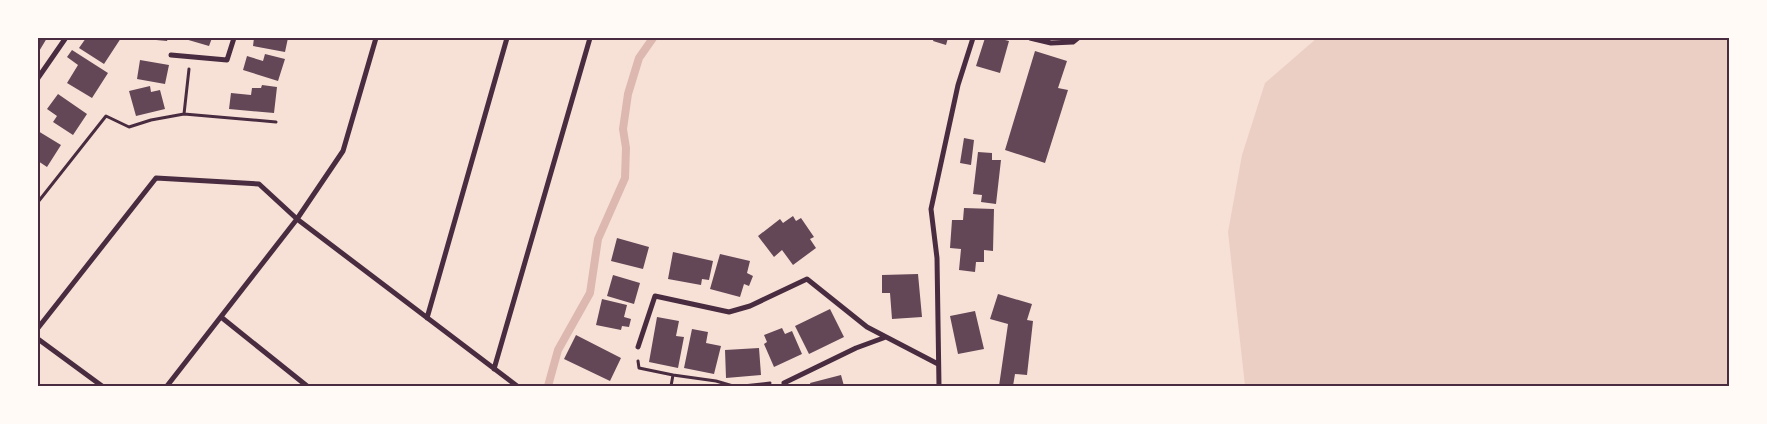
<svg xmlns="http://www.w3.org/2000/svg" width="1767" height="424" font-family="'DM Sans',sans-serif">
  <style>
    .green { fill: #ebcfc5 }
    .lines { fill: none; stroke-linecap: round; stroke-linejoin: round }
    .stream { stroke: #dcb8b0; stroke-width: 8 }
    .building { fill: #644757 }
    .path { stroke: #4a2c40; stroke-width: 3 }
    .minor { stroke: #4a2c40; stroke-width: 5 }
    .neatline { fill: none; stroke: #4a2c40; stroke-width: 2 }
  </style>
  <rect width="100%" height="100%" fill="#f7e1d7"/>
  <path class="green" d="M 1317,38 L 1729,38 L 1729,386 L 1245,386 L 1228,232 L 1242,155 L 1265,83 Z"/>
  <g class="lines">
    <path class="stream" d="M 548,386 L 558,350 L 590,293 L 598,239 L 625,178 L 626,148 L 623,129 L 628,94 L 639,58 L 653,38"/>
  </g>
  <path class="building" d="M 38,38 L 47,38 L 38,53 Z
    M 86,38 L 121,38 L 104,64 L 79,48 Z
    M 145,38 L 168,38 L 167,41 L 145,39 Z
    M 185,38 L 212,38 L 209,46 L 185,39 Z
    M 254,38 L 288,38 L 285,52 L 253,46 Z
    M 934,38 L 948,38 L 946,45 L 933,41 Z
    M 985,38 L 997,38 L 1009,41 L 1000,73 L 976,66 Z
    M 72,50 L 108,73 L 92,98 L 67,83 L 78,65 L 67,57 Z
    M 1035,51 L 1067,61 L 1058,88 L 1068,90 L 1045,163 L 1005,150 Z
    M 265,54 L 285,59 L 278,81 L 243,70 L 247,56 L 263,61 Z
    M 140,60 L 169,65 L 165,84 L 137,79 Z
    M 262,85 L 277,87 L 274,113 L 229,109 L 231,93 L 251,95 L 252,88 L 261,88 Z
    M 150,86 L 151,92 L 160,90 L 165,109 L 136,116 L 129,91 Z
    M 58,94 L 87,114 L 73,135 L 53,122 L 57,116 L 47,109 Z
    M 38,131 L 61,145 L 47,167 L 38,161 Z
    M 964,138 L 974,140 L 971,165 L 960,163 Z
    M 978,152 L 992,153 L 992,160 L 1001,160 L 996,204 L 981,202 L 982,195 L 973,194 Z
    M 964,208 L 994,209 L 993,251 L 984,250 L 984,262 L 976,262 L 975,272 L 959,270 L 961,249 L 950,248 L 952,220 L 963,220 Z
    M 793,216 L 796,221 L 801,218 L 814,237 L 810,239 L 816,248 L 793,265 L 782,250 L 774,257 L 758,236 L 780,219 L 783,223 Z
    M 617,238 L 649,247 L 643,269 L 611,261 Z
    M 673,252 L 713,261 L 709,280 L 702,279 L 701,285 L 668,279 Z
    M 720,254 L 750,261 L 747,273 L 753,276 L 749,286 L 744,284 L 740,297 L 710,289 Z
    M 918,274 L 922,317 L 892,319 L 890,293 L 882,293 L 882,275 Z
    M 613,275 L 640,283 L 634,304 L 607,296 Z
    M 998,294 L 1032,304 L 1027,320 L 1033,321 L 1027,375 L 1015,374 L 1013,386 L 999,386 L 1008,324 L 990,319 Z
    M 602,299 L 627,305 L 624,317 L 631,319 L 629,327 L 622,326 L 621,330 L 596,325 Z
    M 830,309 L 844,337 L 809,354 L 795,326 Z
    M 975,311 L 984,349 L 958,354 L 950,316 Z
    M 657,317 L 679,321 L 676,336 L 684,337 L 678,368 L 649,362 Z
    M 782,328 L 785,334 L 792,331 L 802,354 L 774,367 L 764,344 L 767,342 L 764,335 Z
    M 692,329 L 708,332 L 706,343 L 721,346 L 714,374 L 684,368 Z
    M 576,335 L 621,358 L 610,381 L 564,359 Z
    M 759,348 L 761,375 L 726,378 L 725,350 Z
    M 841,375 L 844,386 L 811,386 L 810,383 Z"/>
  <g class="lines">
    <path class="path" d="M 184,114 L 189,69
      M 38,202 L 106,116 L 129,127 L 151,120 L 184,114 L 276,122
      M 638,361 L 639,368 L 673,375 L 671,386
      M 673,375 L 716,381 L 733,386
      M 743,386 L 770,383"/>
    <path class="minor" d="M 1030,38 L 1051,43 L 1073,42 L 1078,38
      M 171,55 L 227,60 L 234,38
      M 38,78 L 65,39
      M 221,317 L 307,386
      M 427,318 L 507,38
      M 38,328 L 156,178 L 259,184 L 297,219 L 517,386
      M 38,339 L 102,386
      M 638,347 L 655,296 L 729,312 L 750,306 L 807,279 L 867,327 L 938,364
      M 494,369 L 590,38
      M 784,383 L 856,348 L 886,337
      M 167,386 L 297,219 L 343,151 L 376,38
      M 939,386 L 937,258 L 931,209 L 958,85 L 973,38"/>
  </g>
  <rect width="1767" height="424" fill="none" stroke="#fffaf5" stroke-width="78"/>
  <rect x="39" y="39" width="1689" height="346" class="neatline"/>
</svg>
